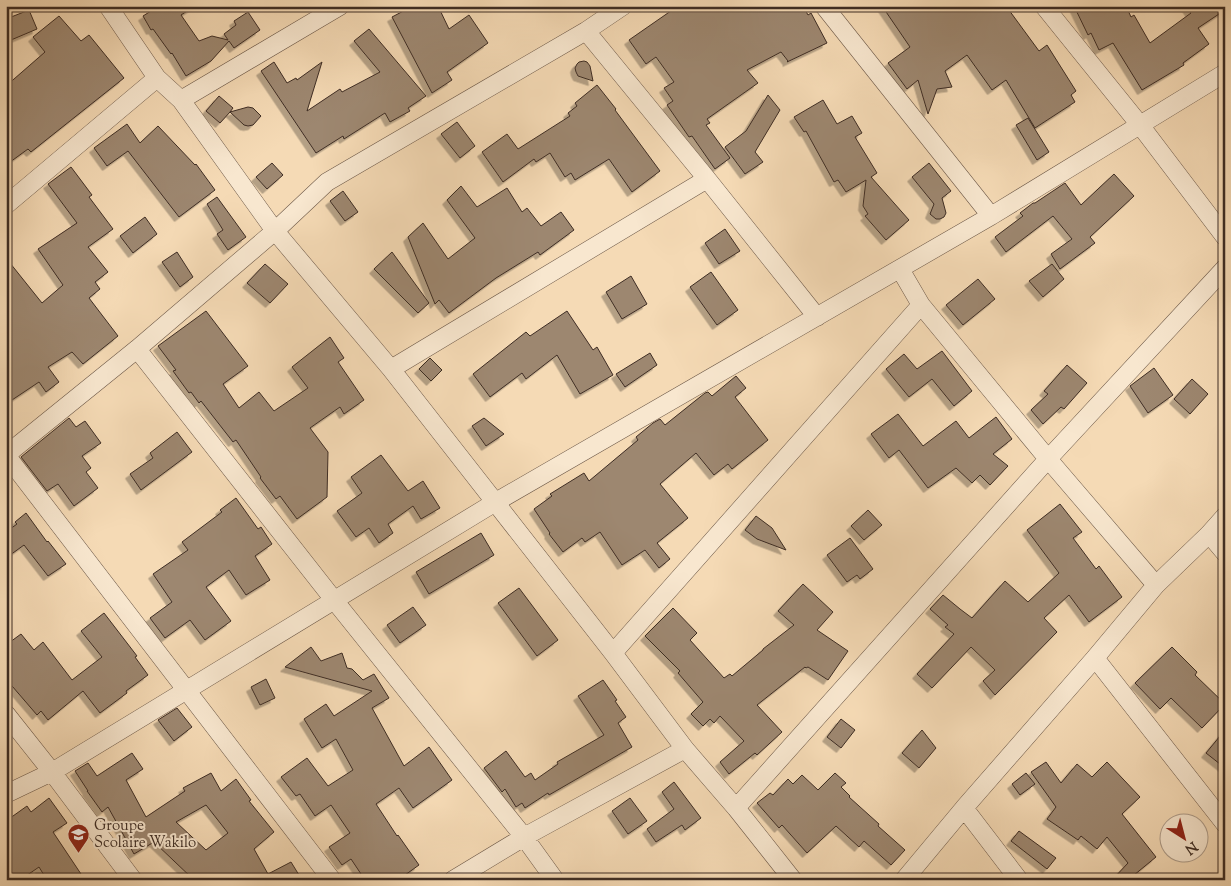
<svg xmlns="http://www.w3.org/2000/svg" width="1231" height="886" font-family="'Sorts Mill Goudy',serif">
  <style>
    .building { fill: #9d876f; stroke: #3e2d24; fill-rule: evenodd; filter: url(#shadow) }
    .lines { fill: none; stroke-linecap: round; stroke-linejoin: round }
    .minor-casing { stroke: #6c5848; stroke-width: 19 }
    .minor { stroke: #f8e7cf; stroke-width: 18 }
    .labels { text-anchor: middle; stroke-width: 4; stroke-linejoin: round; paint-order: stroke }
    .poi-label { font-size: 15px; fill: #3e2d24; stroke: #f8e7cf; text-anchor: start }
  </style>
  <defs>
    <filter id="shadow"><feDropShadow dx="-4.5" dy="4.5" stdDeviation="0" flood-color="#0004"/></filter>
  </defs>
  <rect width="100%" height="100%" fill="#f5dab5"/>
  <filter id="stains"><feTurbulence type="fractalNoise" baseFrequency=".004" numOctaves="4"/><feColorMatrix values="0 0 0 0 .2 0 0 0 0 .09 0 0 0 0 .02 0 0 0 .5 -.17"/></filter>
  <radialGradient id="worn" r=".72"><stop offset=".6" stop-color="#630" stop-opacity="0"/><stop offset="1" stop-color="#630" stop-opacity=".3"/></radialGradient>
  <path class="building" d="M 159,6 L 195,6 L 181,15 L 199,41 L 212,36 L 228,40 L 224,34 L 236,25 L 234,21 L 248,12 L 260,30 L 234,48 L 229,41 L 211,61 L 186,76 L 172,53 L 171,54 L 153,29 L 151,30 L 143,16 Z
    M 413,6 L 438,6 L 449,29 L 469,15 L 488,43 L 447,72 L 452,80 L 432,93 L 392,17 Z
    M 678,6 L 803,6 L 808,15 L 811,13 L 827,43 L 787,62 L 788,61 L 781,52 L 747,70 L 758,83 L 707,119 L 710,123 L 706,125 L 730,158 L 715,169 L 692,136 L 689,137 L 667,105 L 673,101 L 664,88 L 674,82 L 656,57 L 646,64 L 629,40 Z
    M 882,6 L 1006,6 L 1039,51 L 1047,45 L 1076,91 L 1071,95 L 1075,102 L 1035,128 L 1006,80 L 992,90 L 967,55 L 945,71 L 952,87 L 937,89 L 928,114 L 918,80 L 907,89 L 888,63 L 910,47 Z
    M 1074,6 L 1126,6 L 1131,17 L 1134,15 L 1150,43 L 1191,13 L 1186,6 L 1225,6 L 1225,10 L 1198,28 L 1209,44 L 1183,63 L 1184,65 L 1142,90 L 1113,43 L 1099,50 L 1091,33 L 1088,35 Z
    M 29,10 L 37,29 L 11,40 L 6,29 L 6,19 Z
    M 59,16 L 81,41 L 89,35 L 124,78 L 31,152 L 28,149 L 6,165 L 6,86 L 45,52 L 33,37 Z
    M 369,29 L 426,96 L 408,108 L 410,111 L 390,122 L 385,113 L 344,139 L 343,136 L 316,153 L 261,71 L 274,62 L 287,83 L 296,78 L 297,80 L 322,62 L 307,111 L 340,89 L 342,92 L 380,72 L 354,41 Z
    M 584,61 L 587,62 L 590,66 L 593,81 L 578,76 L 576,72 L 575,68 L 577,64 L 579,62 Z
    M 597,85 L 616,109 L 615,110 L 660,171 L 632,192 L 609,159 L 575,180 L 571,173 L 565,177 L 550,153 L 536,162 L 534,159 L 503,182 L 482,152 L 507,134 L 518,149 L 570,116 L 568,113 L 577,106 L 575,103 Z
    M 768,95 L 780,110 L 755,152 L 763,162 L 745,174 L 725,147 L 746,131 Z
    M 219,96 L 233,108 L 230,112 L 248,107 L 253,108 L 261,116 L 253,125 L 248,126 L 244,125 L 230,112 L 220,123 L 206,111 Z
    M 823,100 L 837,124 L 852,116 L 862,133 L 855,137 L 877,173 L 871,177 L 909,220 L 886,240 L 865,216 L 868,214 L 863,206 L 866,180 L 846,192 L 838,180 L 834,182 L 806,131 L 804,132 L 794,117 Z
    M 1028,118 L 1049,152 L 1037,160 L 1016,125 Z
    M 457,122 L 475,146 L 460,158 L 441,134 Z
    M 127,124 L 140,143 L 158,126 L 195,165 L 196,164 L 215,190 L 179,217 L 128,151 L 107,166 L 94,148 Z
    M 272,163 L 283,175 L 267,189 L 256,177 Z
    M 929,163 L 951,191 L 942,198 L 946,213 L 944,217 L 940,219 L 936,219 L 930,214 L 934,204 L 912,177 Z
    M 71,167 L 92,195 L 89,197 L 113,229 L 88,247 L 108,272 L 95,282 L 100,289 L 89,298 L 118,336 L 83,364 L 72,352 L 48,367 L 59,382 L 46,392 L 39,382 L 6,404 L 6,258 L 42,303 L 63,285 L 38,249 L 77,223 L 48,184 Z
    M 1114,174 L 1134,196 L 1090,237 L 1095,243 L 1060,269 L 1051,254 L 1072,239 L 1053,216 L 1006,252 L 995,237 L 1023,216 L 1020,213 L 1033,203 L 1035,203 L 1065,183 L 1081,205 Z
    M 461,186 L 477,207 L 507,188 L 522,212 L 527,208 L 541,226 L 561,212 L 574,230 L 540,255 L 538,252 L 496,278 L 449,313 L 439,300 L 435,304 L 408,237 L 423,223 L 448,259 L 475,238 L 447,200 Z
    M 343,191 L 358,212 L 345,221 L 330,201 Z
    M 217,197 L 246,237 L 228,250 L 217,234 L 223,230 L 207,204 Z
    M 145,217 L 157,234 L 133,253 L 120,236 Z
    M 725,229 L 740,251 L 719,264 L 705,243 Z
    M 177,252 L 193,277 L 180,287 L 162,262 Z
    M 392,252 L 429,303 L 418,313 L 374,269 Z
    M 265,264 L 288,284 L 270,303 L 247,283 Z
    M 1052,264 L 1064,279 L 1043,297 L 1029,281 Z
    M 711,272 L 738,310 L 717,325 L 690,287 Z
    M 631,276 L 647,304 L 622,319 L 606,292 Z
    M 978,279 L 995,299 L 963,325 L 946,305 Z
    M 206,311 L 248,366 L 223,384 L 239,408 L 259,392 L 274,411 L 308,388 L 292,367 L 330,337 L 344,358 L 338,362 L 364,400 L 344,414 L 340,407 L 310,428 L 328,452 L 327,497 L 297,519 L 280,496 L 276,499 L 260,478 L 261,477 L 236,440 L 233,442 L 201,401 L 199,403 L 191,392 L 189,393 L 173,371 L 176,370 L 158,346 Z
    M 567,311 L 593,350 L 597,347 L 613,375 L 580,394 L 557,355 L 526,379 L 522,373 L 490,397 L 473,374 L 526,332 L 530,336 Z
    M 942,351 L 972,391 L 954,406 L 932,379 L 909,397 L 886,369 L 904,354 L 917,369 Z
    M 650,353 L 657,365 L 625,387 L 616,374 Z
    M 430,358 L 442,370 L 431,381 L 419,369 Z
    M 1067,365 L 1087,383 L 1064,409 L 1061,407 L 1043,424 L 1031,410 L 1048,394 L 1044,391 Z
    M 1154,368 L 1173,395 L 1148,413 L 1130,386 Z
    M 736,376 L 746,388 L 735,397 L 768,440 L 732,469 L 728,464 L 714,475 L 696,453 L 660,484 L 688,518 L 657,543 L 670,559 L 659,568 L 645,550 L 622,565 L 600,532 L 585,542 L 582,538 L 563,552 L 549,534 L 550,533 L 534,509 L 552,496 L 550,494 L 584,473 L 589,481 L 638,440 L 636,437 L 653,423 L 660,419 L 665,425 L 705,393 L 708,392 L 712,396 Z
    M 1192,379 L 1208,394 L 1190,414 L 1174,399 Z
    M 898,414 L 923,446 L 956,421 L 969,438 L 996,417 L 1012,439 L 993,454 L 1008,466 L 990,485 L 980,475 L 972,483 L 956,468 L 928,488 L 899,450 L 889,458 L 871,434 Z
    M 69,418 L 76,427 L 85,421 L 101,443 L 82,456 L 91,468 L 86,472 L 98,488 L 74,506 L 58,484 L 47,491 L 21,457 Z
    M 484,418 L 504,434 L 486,446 L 472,426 Z
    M 177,432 L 192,452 L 141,490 L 130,474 L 153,458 L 150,453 Z
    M 381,455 L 408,491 L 423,481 L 440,508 L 421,519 L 413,506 L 388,524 L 393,533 L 379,543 L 369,528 L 356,537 L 337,511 L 362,493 L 351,477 Z
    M 236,498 L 258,529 L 261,527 L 272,544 L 255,556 L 270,580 L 246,595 L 229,570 L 206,587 L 231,621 L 205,640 L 190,620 L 165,638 L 150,618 L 172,602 L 153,574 L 188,550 L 182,542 L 222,512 L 220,510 Z
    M 1060,504 L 1082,532 L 1073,538 L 1096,569 L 1099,566 L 1122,597 L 1089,622 L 1069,595 L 1044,618 L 1057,632 L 995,695 L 983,681 L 995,670 L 971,647 L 932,688 L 917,674 L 954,634 L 945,627 L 948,625 L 930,609 L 943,595 L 960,609 L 972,618 L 1005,581 L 1028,602 L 1059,573 L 1027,530 Z
    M 868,510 L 882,525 L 864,540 L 851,526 Z
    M 26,513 L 47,542 L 48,541 L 66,564 L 48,576 L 24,545 L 6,558 L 6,532 L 17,524 L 15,522 Z
    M 756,516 L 772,528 L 786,550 L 757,539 L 745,530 Z
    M 481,533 L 494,555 L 429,594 L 416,572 Z
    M 850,538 L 873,569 L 860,579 L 857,575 L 847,582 L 827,555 Z
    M 803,584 L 833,612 L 817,630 L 848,651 L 828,680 L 808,667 L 806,668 L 805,667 L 757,705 L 782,732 L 757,755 L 755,753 L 729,774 L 720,762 L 744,741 L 720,716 L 714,723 L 710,719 L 703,726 L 691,714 L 703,702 L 678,673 L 680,671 L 645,636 L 673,608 L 697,633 L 690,640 L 724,678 L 730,674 L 732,676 L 763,650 L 763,649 L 794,625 L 778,611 Z
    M 519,588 L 558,640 L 537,656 L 498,603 Z
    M 413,607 L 426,625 L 400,643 L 387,625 Z
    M 104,613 L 137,656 L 135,657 L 148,675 L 126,691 L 127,693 L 100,713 L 83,691 L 48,720 L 41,711 L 37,715 L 6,679 L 6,645 L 21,634 L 34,650 L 43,642 L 72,680 L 102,657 L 81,631 Z
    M 311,647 L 321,661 L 342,653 L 347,668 L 352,669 L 363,680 L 374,674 L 389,698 L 372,708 L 404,766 L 429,747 L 452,780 L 413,808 L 399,788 L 376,804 L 397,836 L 398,835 L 419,865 L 398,880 L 365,880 L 351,859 L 342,865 L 329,847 L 350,833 L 331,805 L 315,816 L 300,794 L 296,796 L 281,777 L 307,758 L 328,786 L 353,770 L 336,739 L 322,748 L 304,719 L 326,704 L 334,716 L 372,691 L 285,667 Z
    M 1172,647 L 1197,672 L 1195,675 L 1225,704 L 1202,728 L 1171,698 L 1160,709 L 1135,683 Z
    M 266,679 L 275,698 L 260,705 L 251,687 Z
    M 603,680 L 617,700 L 615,701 L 626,717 L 618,723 L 632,747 L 549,795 L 548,793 L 525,808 L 522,803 L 516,807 L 505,789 L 502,792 L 484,768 L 506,751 L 525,777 L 531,773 L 535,780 L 558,764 L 557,762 L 604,735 L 578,696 Z
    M 177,708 L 192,727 L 174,741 L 158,720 Z
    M 841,719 L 855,730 L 841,748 L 827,737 Z
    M 922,730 L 936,748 L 919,768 L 902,753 Z
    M 1225,730 L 1225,768 L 1206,753 Z
    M 132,753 L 143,769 L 126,780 L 146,817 L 185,791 L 183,788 L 211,773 L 221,791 L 236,779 L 251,800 L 249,801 L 274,832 L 254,849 L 268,874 L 291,862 L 299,875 L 290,880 L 194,880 L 154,842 L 134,854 L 108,807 L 102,812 L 87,791 L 88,791 L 75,771 L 88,763 L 97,776 ZM 206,805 L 228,833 L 206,850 L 176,822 Z
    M 1046,762 L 1061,783 L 1077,764 L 1092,777 L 1107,762 L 1140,797 L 1122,814 L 1156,857 L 1128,880 L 1112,880 L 1128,863 L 1107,837 L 1097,849 L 1081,836 L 1078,840 L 1047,819 L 1056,807 L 1031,772 Z
    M 835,773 L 846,783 L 841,787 L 850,796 L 849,797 L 879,824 L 878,826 L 905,850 L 891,865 L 864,841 L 859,847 L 836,826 L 807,853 L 782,825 L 779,828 L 757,803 L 770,793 L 773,795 L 788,779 L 793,784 L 802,775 L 818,790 Z
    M 1026,773 L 1035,784 L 1020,795 L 1012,784 Z
    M 674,782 L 701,818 L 685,830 L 682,825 L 656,842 L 647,829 L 674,809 L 662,792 Z
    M 49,798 L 67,823 L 53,832 L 85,880 L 47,880 L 39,867 L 20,880 L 11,880 L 6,872 L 6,821 L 27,806 L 31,812 Z
    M 630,798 L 647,821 L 628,834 L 612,811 Z
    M 1019,831 L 1056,858 L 1047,869 L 1011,841 Z"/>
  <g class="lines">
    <defs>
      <path id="minor" d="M 108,6 L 157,78 L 181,100 L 275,231 L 391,369 L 613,653 L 685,749 L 736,808 L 793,880
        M 824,6 L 991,216
        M 1044,6 L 1140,125 L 1225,237
        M 586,31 L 707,179 L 817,317
        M 181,100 L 340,6
        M 6,205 L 157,78
        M 900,269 L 921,305 L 1048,459 L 1156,585
        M 137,349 L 334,600 L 524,837 L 555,880
        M 391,369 L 707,179
        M 6,455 L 137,349 L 275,231 L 327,182 L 586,31 L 623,6
        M 6,455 L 332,880
        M 1209,534 L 1225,553
        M 613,653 L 921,305
        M 1095,658 L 1225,824
        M 6,714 L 52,772 L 133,880
        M 6,794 L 52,772 L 494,503 L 991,216 L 1225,73
        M 736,808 L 1048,459 L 1225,268
        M 964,808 L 1019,880
        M 453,880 L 524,837 L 685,749
        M 904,880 L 964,808 L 1095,658 L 1156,585 L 1209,534 L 1225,516"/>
    </defs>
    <use href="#minor" class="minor-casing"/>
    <use href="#minor" class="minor"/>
  </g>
  <defs>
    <symbol id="school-pin" viewBox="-11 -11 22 30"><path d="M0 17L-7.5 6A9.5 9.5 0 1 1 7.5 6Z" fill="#8f2418" stroke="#f8e7cf"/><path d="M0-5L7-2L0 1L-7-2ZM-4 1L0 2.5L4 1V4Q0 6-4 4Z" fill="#fff"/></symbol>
  </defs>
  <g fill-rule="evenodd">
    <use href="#school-pin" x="66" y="822" width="25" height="34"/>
  </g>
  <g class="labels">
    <g class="poi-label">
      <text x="94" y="830">Groupe<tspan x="94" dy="17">Scolaire Wakilo</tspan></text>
    </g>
  </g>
  <rect width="1231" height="886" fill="none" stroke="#f5dab5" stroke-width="25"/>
  <rect x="8" y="8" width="1216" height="871" fill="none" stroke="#3e2d24" stroke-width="2.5"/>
  <rect x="12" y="12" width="1206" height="861" fill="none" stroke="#3e2d24"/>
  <g transform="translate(1184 838) rotate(144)"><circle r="24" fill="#f8e7cf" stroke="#ae9d8b"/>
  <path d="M0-4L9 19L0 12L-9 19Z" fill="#8f2418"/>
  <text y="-8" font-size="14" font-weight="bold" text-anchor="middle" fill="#3e2d24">N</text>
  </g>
  <rect width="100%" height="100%" filter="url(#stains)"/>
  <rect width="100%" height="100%" fill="url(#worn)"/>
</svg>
